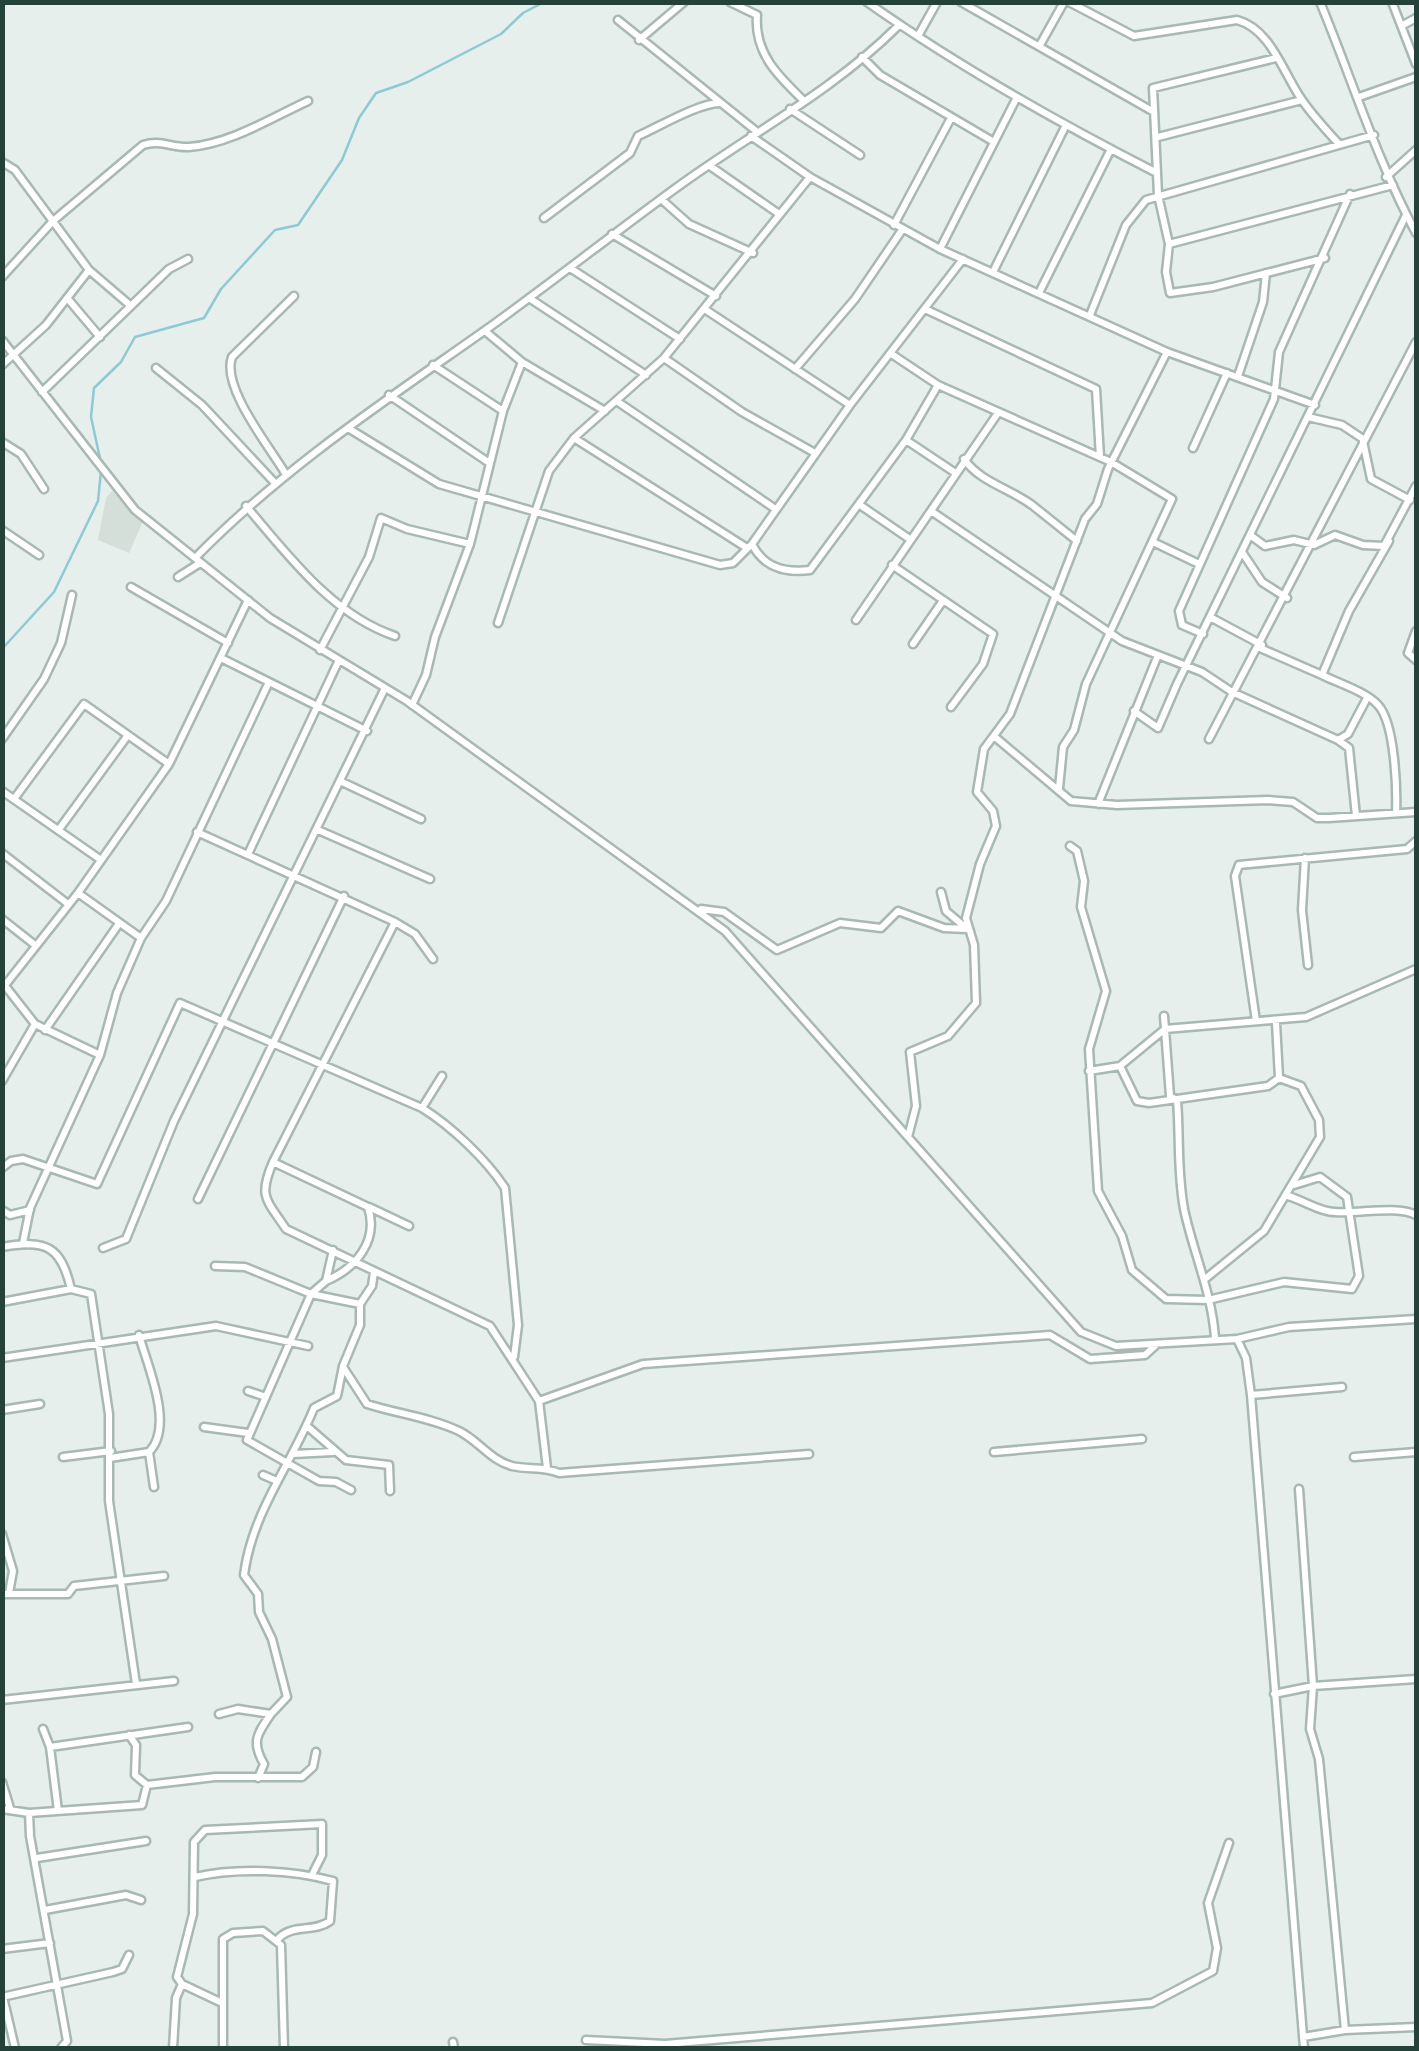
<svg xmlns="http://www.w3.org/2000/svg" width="1419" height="2051" font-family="'Fira Sans Condensed',sans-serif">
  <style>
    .built { fill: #d4dfda }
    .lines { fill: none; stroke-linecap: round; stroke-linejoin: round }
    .stream { stroke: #8ec9d4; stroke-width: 2.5 }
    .minor-casing { stroke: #a8b8b2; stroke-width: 11 }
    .minor { stroke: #fff; stroke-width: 6 }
  </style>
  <rect width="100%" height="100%" fill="#e6efeb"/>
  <path class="built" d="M 112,491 L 143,521 L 129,553 L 98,540 L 106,498 Z"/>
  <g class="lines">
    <path class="stream" d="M 101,463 L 91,417 L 94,388 L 121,362 L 135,337 L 204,318 L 221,289 L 275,230 L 298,225 L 342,160 L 359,118 L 376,93 L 408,82 L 501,34 L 523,13 L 544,2
      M 2,649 L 54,592 L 98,501 L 101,471"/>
    <defs>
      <path id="minor" d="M 730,2 L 757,15 C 754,53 778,76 803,100
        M 867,2 C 958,66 1057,122 1157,173
        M 961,2 L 1154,112
        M 1069,2 L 1134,36 L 1237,20 C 1271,29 1283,73 1302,100 C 1313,116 1326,130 1339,144
        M 1320,2 C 1352,79 1377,161 1416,233
        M 1392,2 L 1416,64
        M 618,20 L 756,131
        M 1403,25 L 1416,18
        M 918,36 L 937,2
        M 639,40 L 684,2
        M 1040,45 L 1064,2
        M 862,57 L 880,75 L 994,142
        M 1276,58 L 1153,88 L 1158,195 L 1169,244 L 1166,272 L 1170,293 L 1213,287 L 1325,258
        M 1359,97 L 1416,77
        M 790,109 L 860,155
        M 751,136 L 810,177 L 940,249 L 1167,352 L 1315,405
        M 1158,137 L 1302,100
        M 2,162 L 15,170 L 89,270 L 46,325 L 2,365
        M 710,166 L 779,214
        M 1386,177 L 1416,150
        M 661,199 L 689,224 L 753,253
        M 544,218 L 630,153 L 638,136 C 660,126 699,103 720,103
        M 894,225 L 951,118
        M 612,234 L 716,296
        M 1169,244 L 1393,185
        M 940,249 L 1017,97
        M 570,268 L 680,339
        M 89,270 L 131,306
        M 993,272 L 1066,125
        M 2,277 L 53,221 L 143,145 C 161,139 171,148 189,147 C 230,144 271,118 308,101
        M 1040,291 L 1111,149
        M 529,298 L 646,375
        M 68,299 L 100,337
        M 925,309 L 1096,389 L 1100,457
        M 706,310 L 850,405
        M 1090,315 L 1126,225 L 1146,200 L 1374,135
        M 485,331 L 522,362 L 605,411
        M 2,340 L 135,510 L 270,618 L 407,701 L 725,931 L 1081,1332 L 1116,1346 L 1237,1339 L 1246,1358 L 1251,1395 L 1304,2048
        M 893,355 L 938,385 L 1111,462 L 1172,499 L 1086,684 L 1074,730 L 1063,747 L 1059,788
        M 664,358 L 742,412 L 815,453
        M 433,365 L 503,411
        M 156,368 L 202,405 L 274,482
        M 795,369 L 855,299 L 902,230
        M 1238,376 L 1263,302 L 1266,273
        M 42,392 L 169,269 L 188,259
        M 389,395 L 488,462
        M 618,402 L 774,508
        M 1308,417 L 1342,425 L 1363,439
        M 348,428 L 439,484 L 720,565 L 733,563 L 752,544 L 850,405 L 963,259
        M 574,438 L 747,548
        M 906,440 L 954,472
        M 1363,441 L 1371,479 L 1410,500
        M 2,442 L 21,454 L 44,489
        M 1193,448 L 1227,373
        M 964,459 C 980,482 1009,488 1032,505 C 1047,517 1062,529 1077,541
        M 285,473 C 269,446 221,387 232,357 L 294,296
        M 860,505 L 911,540
        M 246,506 C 288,555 332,615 395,636
        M 931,511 L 1122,641 L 1202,672 L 1232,692 L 1338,740 L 1349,748 L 1356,816
        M 2,530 L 39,555
        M 1250,535 L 1265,546 L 1294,540 L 1314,545 L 1335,535 L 1363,545 L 1384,546 L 1416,486
        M 1153,542 L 1199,564
        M 752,544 C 764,568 785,573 810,570 L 906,440 L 938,385
        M 1242,552 L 1262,582 L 1287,598
        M 195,558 C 283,468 385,401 487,329 C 551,283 613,234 676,188 C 750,134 833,91 897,27
        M 892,565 L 993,634 L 983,664 L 951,707
        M 178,577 L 200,563
        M 131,587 L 228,643
        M 1210,617 L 1262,645
        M 856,620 L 998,413
        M 498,623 L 549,471 L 574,438 L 664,358 L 810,177
        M 1416,631 L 1408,653 L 1416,660
        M 1203,634 L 1182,625 L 1179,611 L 1274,399 L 1279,352 L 1350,194
        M 913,644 L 942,602
        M 1260,648 L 1322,675 L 1349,611 L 1389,541
        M 320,650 L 369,557 L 381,518 L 407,529 L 470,544
        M 221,658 L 367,731
        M 1322,675 C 1338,683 1367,692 1378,705 C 1395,723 1397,789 1396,813
        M 412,705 L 426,675 L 435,637 L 470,544 L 503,411 L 522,362
        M 1134,711 L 1158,728 L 1177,684 L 1406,215
        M 995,737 L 1071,801 L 1117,805 L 1268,800 L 1293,802 L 1317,818 L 1329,818 L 1416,812
        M 2,739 L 44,679 L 61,643 L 72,595
        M 1209,739 L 1416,342
        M 1338,740 L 1348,734 L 1367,698
        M 169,764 L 248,600
        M 342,782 L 421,819
        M 2,791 L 101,860
        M 1098,804 L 1158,655
        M 60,828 L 128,735
        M 318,830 L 430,879
        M 197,832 L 395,922 L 415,934 L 433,959
        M 1070,846 L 1077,851 L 1084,881 L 1081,907 L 1106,991 L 1089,1049 L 1098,1191 L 1122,1236 L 1132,1270 L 1166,1299 L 1208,1300 L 1284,1282 L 1352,1289 L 1359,1276 L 1347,1197 L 1320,1177 L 1294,1185
        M 249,852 L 339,660
        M 2,853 L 68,904
        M 1305,858 L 1302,910 L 1308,965
        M 941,892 L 946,911 L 966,928
        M 78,893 L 141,938
        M 701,909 L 724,912 L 777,950 L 840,923 L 881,928 L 898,911 L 944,928 L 967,929
        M 2,919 L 35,945
        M 395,922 L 273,1162 C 258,1197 266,1199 286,1229 L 490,1326 L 539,1401 L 643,1364 L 1050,1335 L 1090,1359 L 1145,1355 L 1156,1345
        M 6,987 L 35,1024 L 100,1055
        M 2,989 L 78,893 L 169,764 L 84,704 L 14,799
        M 1164,1016 L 1170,1096 L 1177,1100 C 1180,1137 1177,1171 1184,1209 C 1193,1252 1212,1293 1215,1338
        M 1256,1021 L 1235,876 L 1239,865 L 1407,849 L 1416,841
        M 45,1030 L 118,925
        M 1120,1066 L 1137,1101 L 1149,1103 L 1268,1086 L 1279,1078
        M 1089,1071 L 1120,1066 L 1165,1029 L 1306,1017 L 1416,969
        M 2,1081 L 35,1024
        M 422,1108 L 442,1076
        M 908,1137 L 916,1106 L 910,1052 L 948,1036 L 976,1003 L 974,945 L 966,918 L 980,864 L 996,826 L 993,811 L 977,792 L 984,749 L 1010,714 L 1085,519 L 1097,504 L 1108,469 L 1167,352
        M 273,1162 L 368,1207 C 379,1241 356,1268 326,1281
        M 2,1168 L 11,1161 L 23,1159 L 97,1184 L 180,1003 L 422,1108 C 451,1126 486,1159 505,1188 L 518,1325 L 514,1357
        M 1288,1196 C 1303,1200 1320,1212 1335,1212 C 1358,1214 1397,1205 1416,1215
        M 198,1199 L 344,896
        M 369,1207 L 409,1226
        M 2,1210 L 10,1215 L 30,1210
        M 23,1243 L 30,1208 L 100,1055 L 117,993 L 141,938 L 166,901 L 269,682
        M 2,1247 C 46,1239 61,1246 71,1289
        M 103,1248 L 126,1239 L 174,1121 L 385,688
        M 333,1250 L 326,1281 L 311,1294 L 247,1440 L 319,1481 L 336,1482 L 351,1490
        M 215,1266 L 245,1267 L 311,1294 L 360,1304
        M 1205,1279 L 1264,1231 L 1320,1137 L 1319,1120 L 1301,1086 L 1279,1078 L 1276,1023
        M 2,1302 L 71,1289 L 91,1294 L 109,1414 L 109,1501 L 136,1684
        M 1237,1339 L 1289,1327 L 1416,1319
        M 2,1358 L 216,1326 L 308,1346
        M 343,1367 L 367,1404 C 398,1414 429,1417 459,1431 C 479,1441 490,1460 512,1466 C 529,1470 543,1466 559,1473 L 809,1454
        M 248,1391 L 266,1397
        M 1251,1395 L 1342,1387
        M 539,1401 L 547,1468
        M 2,1410 L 40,1404
        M 204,1427 L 248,1433
        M 308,1427 L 346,1460 L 389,1465 L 390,1491
        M 149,1452 L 154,1487
        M 994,1452 L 1142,1439
        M 293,1454 L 333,1452
        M 63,1457 L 111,1451
        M 1354,1457 L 1416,1452
        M 110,1458 L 149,1452 C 175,1426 147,1365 139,1335
        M 263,1475 L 277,1481
        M 1299,1489 L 1313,1686 L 1310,1729 L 1319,1759 L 1345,2030 L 1303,2037
        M 2,1534 L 13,1571 L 9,1593
        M 2,1594 L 68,1594 L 74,1586 L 164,1576
        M 1274,1694 L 1313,1686 L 1416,1679
        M 2,1700 L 174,1681
        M 219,1714 L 238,1709 L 271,1714 L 287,1697 L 272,1639 L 259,1612 L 258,1594 L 244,1575 C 252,1512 291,1465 314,1408 L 337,1396 L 343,1366 L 360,1325 L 360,1304 L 372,1286 L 374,1272
        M 43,1729 L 50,1747 L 58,1811
        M 50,1747 L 188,1727
        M 258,1778 L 264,1764 C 251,1742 257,1734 271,1714
        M 2,1782 L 10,1808
        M 147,1785 L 215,1777 L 302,1777 L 313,1767 L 316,1752
        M 2,1809 L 29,1813 L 142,1805 L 147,1785 L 135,1775 L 136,1745 L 129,1735
        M 29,1813 L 30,1836 L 67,2041 L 61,2048
        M 37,1858 L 146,1841
        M 195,1877 C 236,1867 293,1870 333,1881 L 330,1921 C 314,1933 291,1923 277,1940
        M 45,1910 L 126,1895 L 141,1900
        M 2,1949 L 50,1943
        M 182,1984 L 177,1977 L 193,1914 L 194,1842 L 205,1830 L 322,1824 L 322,1855 L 312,1875
        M 2,1997 L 113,1972 L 122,1969 L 129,1955
        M 3,1997 L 15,2048
        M 1345,2030 L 1416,2027
        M 586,2040 L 665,2044 L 1152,2003 L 1213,1971 L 1217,1948 L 1208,1903 L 1229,1843
        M 453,2042 L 454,2048
        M 173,2048 L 176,1998 L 182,1984 L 220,2002
        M 223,2048 L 223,1939 L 233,1933 L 263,1931 L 281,1945 L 284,2048"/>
    </defs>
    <use href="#minor" class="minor-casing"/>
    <use href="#minor" class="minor"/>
  </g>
  <rect width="1419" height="2051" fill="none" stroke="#24423a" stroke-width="10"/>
</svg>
